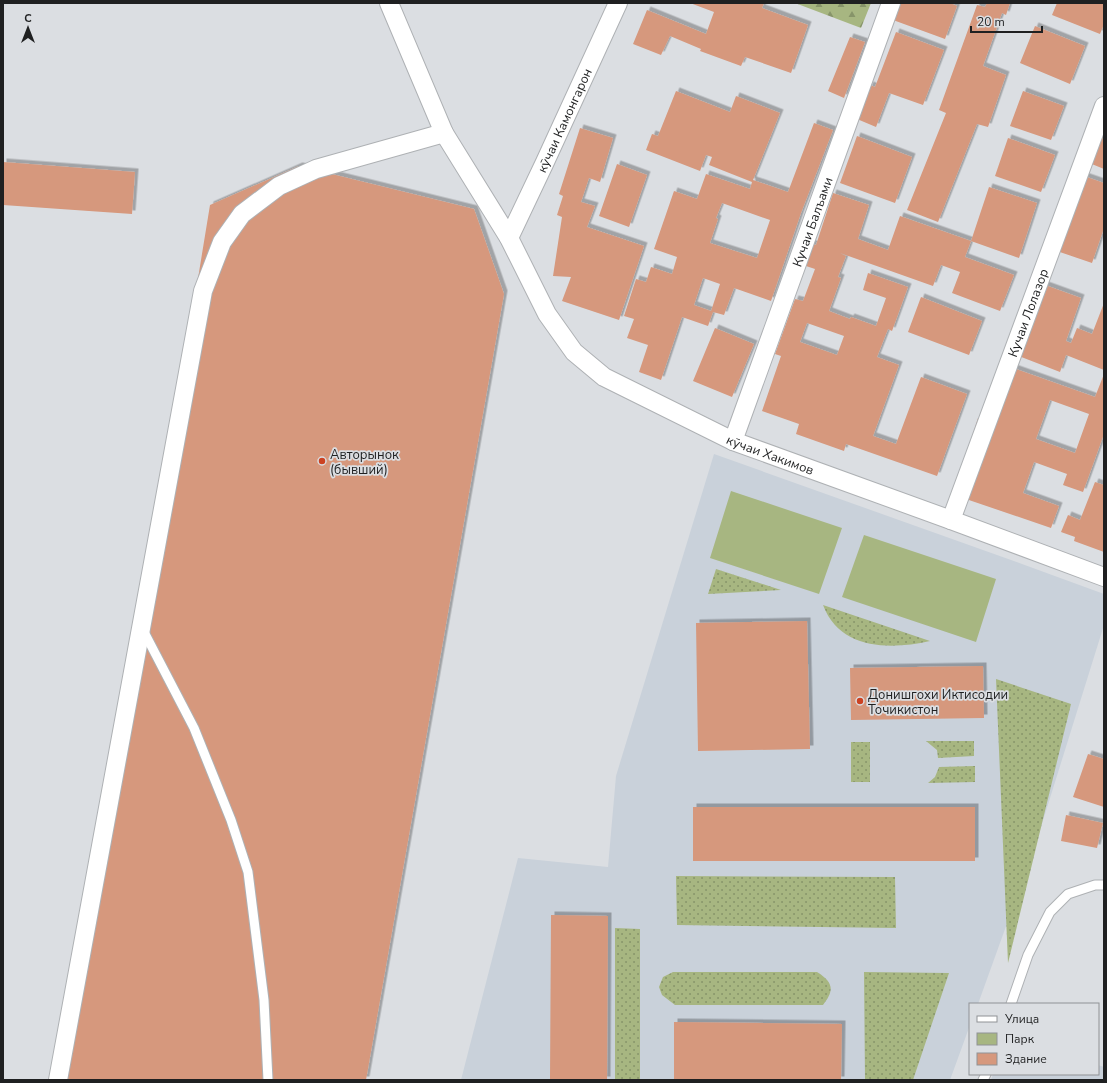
<svg xmlns="http://www.w3.org/2000/svg" width="1107" height="1083" font-family="'Nunito Sans',sans-serif">
  <style>
    .built { fill: #c9d1da }
    .grass { fill: url(#grass-dots) }
    .forest { fill: url(#forest-firs) }
    .park { fill: #a7b681 }
    .building { fill: #d6987d; fill-rule: evenodd; filter: url(#shadow) }
    .lines { fill: none; stroke-linecap: round; stroke-linejoin: round }
    .lane-casing { stroke: #aeb1b4; stroke-width: 11 }
    .street-casing { stroke: #aeb1b4; stroke-width: 20 }
    .lane { stroke: #fff; stroke-width: 9 }
    .street { stroke: #fff; stroke-width: 18 }
    .poi-dot { fill: #cc4222; stroke: #dbdee2; stroke-width: 1.5 }
    .labels { text-anchor: middle; stroke-width: 3.5; stroke-linejoin: round; paint-order: stroke }
    .street-label { font-size: 13px; fill: #1f2021; stroke: #dbdee2 }
    .poi-label { font-size: 13px; fill: #1f2021; stroke: #dbdee2; text-anchor: start }
  </style>
  <defs>
    <pattern id="grass-dots" width="8" height="8" patternUnits="userSpaceOnUse"><rect width="8" height="8" fill="#a7b681"/><path d="M2 2h.1M6 6h.1" fill="none" stroke="#879469" stroke-width="1.8" stroke-linecap="round"/></pattern>
    <pattern id="forest-firs" width="22" height="20" patternUnits="userSpaceOnUse"><rect width="22" height="20" fill="#a7b681"/><path d="M5 1l3.5 6h-7zM16 11l3.5 6h-7z" fill="#879469"/></pattern>
    <filter id="shadow"><feDropShadow dx="3.5" dy="-3.5" stdDeviation="0" flood-color="#0004"/></filter>
  </defs>
  <rect width="100%" height="100%" fill="#dbdee2"/>
  <path class="built" d="M 714,454 L 1022,564 L 1104,594 L 1104,625 L 1036,843 L 978,1004 L 970,1004 L 970,1025 L 950,1080 L 461,1080 L 518,858 L 608,867 L 616,776 Z
    M 1098,1065 L 1104,1067 L 1104,1080 L 991,1080 L 993,1074 L 1098,1074 Z"/>
  <path class="grass" d="M 716,569 L 781,590 L 708,594 Z
    M 823,605 L 930,641 C 890,650 840,650 823,605 Z
    M 996,679 L 1071,704 L 1008,963 Z
    M 926,741 L 974,741 L 974,756 L 938,758 L 937,750 Z
    M 851,742 L 870,742 L 870,782 L 851,782 Z
    M 975,766 L 975,782 L 928,783 L 935,777 L 939,767 Z
    M 676,876 L 895,877 L 896,928 L 677,925 Z
    M 615,928 L 640,929 L 640,1080 L 615,1080 Z
    M 673,972 L 817,972 C 833,982 835,990 823,1005 L 675,1005 L 662,995 L 659,987 L 663,977 Z
    M 864,972 L 949,973 L 913,1080 L 865,1080 Z"/>
  <path class="forest" d="M 795,3 L 871,3 L 861,28 Z"/>
  <path class="park" d="M 731,491 L 842,528 L 819,594 L 710,558 Z
    M 864,535 L 996,579 L 976,642 L 842,597 Z"/>
  <path class="building" d="M 690,3 L 764,3 L 762,8 L 808,25 L 791,73 L 745,57 L 741,66 L 700,51 L 701,49 L 670,36 L 661,55 L 633,44 L 647,10 L 706,34 L 714,12 Z
    M 900,3 L 950,3 L 957,6 L 945,39 L 893,20 Z
    M 987,3 L 1010,3 L 1006,15 L 1002,13 L 983,66 L 1006,75 L 988,127 L 977,124 L 938,222 L 907,210 L 946,113 L 939,110 L 977,5 L 985,7 Z
    M 1057,3 L 1104,3 L 1104,24 L 1100,34 L 1052,15 Z
    M 1035,26 L 1085,46 L 1070,84 L 1020,63 Z
    M 896,32 L 944,50 L 923,105 L 889,93 L 876,127 L 857,119 L 870,85 L 875,87 Z
    M 850,37 L 865,42 L 844,98 L 828,91 Z
    M 676,91 L 730,112 L 736,96 L 780,113 L 753,180 L 788,192 L 814,123 L 833,130 L 801,213 L 771,301 L 734,288 L 724,315 L 713,312 L 708,326 L 682,317 L 661,380 L 639,372 L 648,345 L 627,338 L 634,319 L 624,316 L 636,279 L 646,282 L 651,267 L 672,274 L 677,257 L 654,249 L 674,191 L 697,199 L 706,174 L 750,189 L 752,182 L 709,165 L 712,157 L 706,155 L 700,171 L 646,150 L 652,134 L 658,136 ZM 722,203 L 770,220 L 757,258 L 710,243 L 718,219 L 716,218 ZM 703,278 L 720,284 L 711,311 L 694,305 Z
    M 1023,91 L 1064,106 L 1051,140 L 1010,126 Z
    M 1104,126 L 1104,169 L 1082,160 Z
    M 580,128 L 613,138 L 600,182 L 589,178 L 581,202 L 595,206 L 587,227 L 644,246 L 619,320 L 562,301 L 571,277 L 553,276 L 562,217 L 557,215 L 563,196 L 559,194 Z
    M 857,136 L 912,157 L 895,203 L 840,183 Z
    M 1008,138 L 1055,155 L 1041,192 L 995,176 Z
    M 3,162 L 135,172 L 132,214 L 3,205 Z
    M 617,164 L 647,175 L 629,227 L 599,216 Z
    M 299,166 L 474,209 L 504,294 L 366,1080 L 54,1080 L 141,627 L 210,205 Z
    M 1078,174 L 1104,183 L 1104,228 L 1092,263 L 1051,249 Z
    M 989,187 L 1037,203 L 1019,258 L 971,241 Z
    M 833,193 L 869,205 L 858,239 L 888,250 L 900,216 L 971,241 L 965,257 L 1014,275 L 1000,311 L 952,293 L 960,272 L 941,265 L 933,286 L 840,253 L 846,256 L 838,277 L 841,278 L 829,311 L 850,319 L 851,317 L 876,326 L 886,298 L 863,290 L 868,273 L 908,287 L 892,331 L 888,329 L 877,357 L 899,365 L 873,436 L 896,444 L 921,377 L 967,394 L 937,476 L 846,444 L 844,451 L 796,434 L 799,424 L 762,411 L 781,356 L 775,354 L 795,299 L 803,301 L 815,269 L 803,265 L 810,243 L 816,245 ZM 807,323 L 844,336 L 837,355 L 800,342 Z
    M 1034,281 L 1081,298 L 1066,341 L 1071,343 L 1077,328 L 1092,334 L 1104,303 L 1104,370 L 1066,355 L 1060,372 L 1011,353 Z
    M 921,297 L 982,321 L 969,355 L 908,332 Z
    M 715,328 L 754,344 L 732,397 L 693,381 Z
    M 1005,365 L 1095,397 L 1104,374 L 1104,434 L 1083,492 L 1063,485 L 1067,474 L 1034,462 L 1023,493 L 1059,506 L 1051,528 L 963,498 L 982,444 L 971,440 L 978,418 L 986,421 ZM 1050,400 L 1089,414 L 1075,453 L 1036,439 Z
    M 1095,482 L 1104,485 L 1104,552 L 1074,541 L 1075,537 L 1061,532 L 1068,515 L 1080,520 Z
    M 807,621 L 810,749 L 698,751 L 696,623 Z
    M 983,666 L 984,718 L 851,720 L 850,668 Z
    M 1088,754 L 1104,759 L 1104,807 L 1073,797 Z
    M 693,807 L 975,807 L 975,861 L 693,861 Z
    M 1066,815 L 1103,823 L 1097,848 L 1061,841 Z
    M 551,915 L 608,916 L 607,1080 L 550,1080 Z
    M 674,1022 L 842,1024 L 841,1080 L 674,1079 Z"/>
  <g class="lines">
    <defs>
      <path id="lane" d="M 143,630 L 194,728 L 231,820 L 248,872 L 264,1000 L 268,1080
        M 1011,1004 L 1028,955 L 1050,912 L 1068,894 L 1095,885 L 1104,885
        M 983,1080 L 986,1074"/>
      <g id="street">
        <path id="s1" d="M 389,3 L 444,133 L 509,238 L 547,314 L 574,352 L 604,377 L 733,441 L 951,520 L 1104,577"/>
        <path id="s2" d="M 509,238 L 545,162 L 618,3"/>
        <path id="s3" d="M 733,441 L 891,3"/>
        <path id="s4" d="M 951,520 L 1104,106"/>
        <path d="M 58,1080 L 203,291 L 222,242 L 242,214 L 279,186 L 316,169 L 444,133"/>
      </g>
    </defs>
    <use href="#lane" class="lane-casing"/>
    <use href="#street" class="street-casing"/>
    <use href="#lane" class="lane"/>
    <use href="#street" class="street"/>
  </g>
  <g class="poi-dot">
    <circle cx="322" cy="461" r="4"/>
    <circle cx="860" cy="701" r="4"/>
  </g>
  <g class="labels">
    <g class="street-label">
      <text dy="5" stroke="none"><textPath href="#s2" startOffset="130">кӯчаи Камонгарон</textPath></text>
      <text dy="5" stroke="none"><textPath href="#s3" startOffset="233">Кучаи Балъами</textPath></text>
      <text dy="5" stroke="none"><textPath href="#s4" startOffset="221">Кучаи Лолазор</textPath></text>
      <text dy="5" stroke="none"><textPath href="#s1" startOffset="619">кӯчаи Хакимов</textPath></text>
    </g>
    <g class="poi-label">
      <text x="330" y="459">Авторынок<tspan x="330" dy="15">(бывший)</tspan></text>
      <text x="868" y="699">Донишгохи Иктисодии<tspan x="868" dy="15">Точикистон</tspan></text>
    </g>
  </g>
  <rect width="1107" height="1083" fill="none" stroke="#1f2021" stroke-width="8"/>
  <rect x="969" y="1003" width="130" height="72" fill="#dbdee2" stroke="#909295"/>
  <rect x="977" y="1016" width="20" height="6" fill="#ffffff" stroke="#909295"/>
  <text x="1005" y="1023" font-size="12" fill="#1f2021">Улица</text>
  <rect x="977" y="1033" width="20" height="12" fill="#a7b681" stroke="#909295"/>
  <text x="1005" y="1043" font-size="12" fill="#1f2021">Парк</text>
  <rect x="977" y="1053" width="20" height="12" fill="#d6987d" stroke="#909295"/>
  <text x="1005" y="1063" font-size="12" fill="#1f2021">Здание</text>
  <g transform="translate(28 28)" stroke="#dbdee2" stroke-width="3" paint-order="stroke">
  <path d="M0-3L7 15L0 10L-7 15Z" fill="#1f2021"/>
  <text y="-6" font-size="11" font-weight="bold" text-anchor="middle" fill="#1f2021">С</text>
  </g>
  <path d="M971 26v6h71v-6" fill="none" stroke="#1f2021" stroke-width="2"/>
  <text x="977" y="26" font-size="12" fill="#1f2021" stroke="#dbdee2" stroke-width="3" paint-order="stroke">20 m</text>
</svg>
